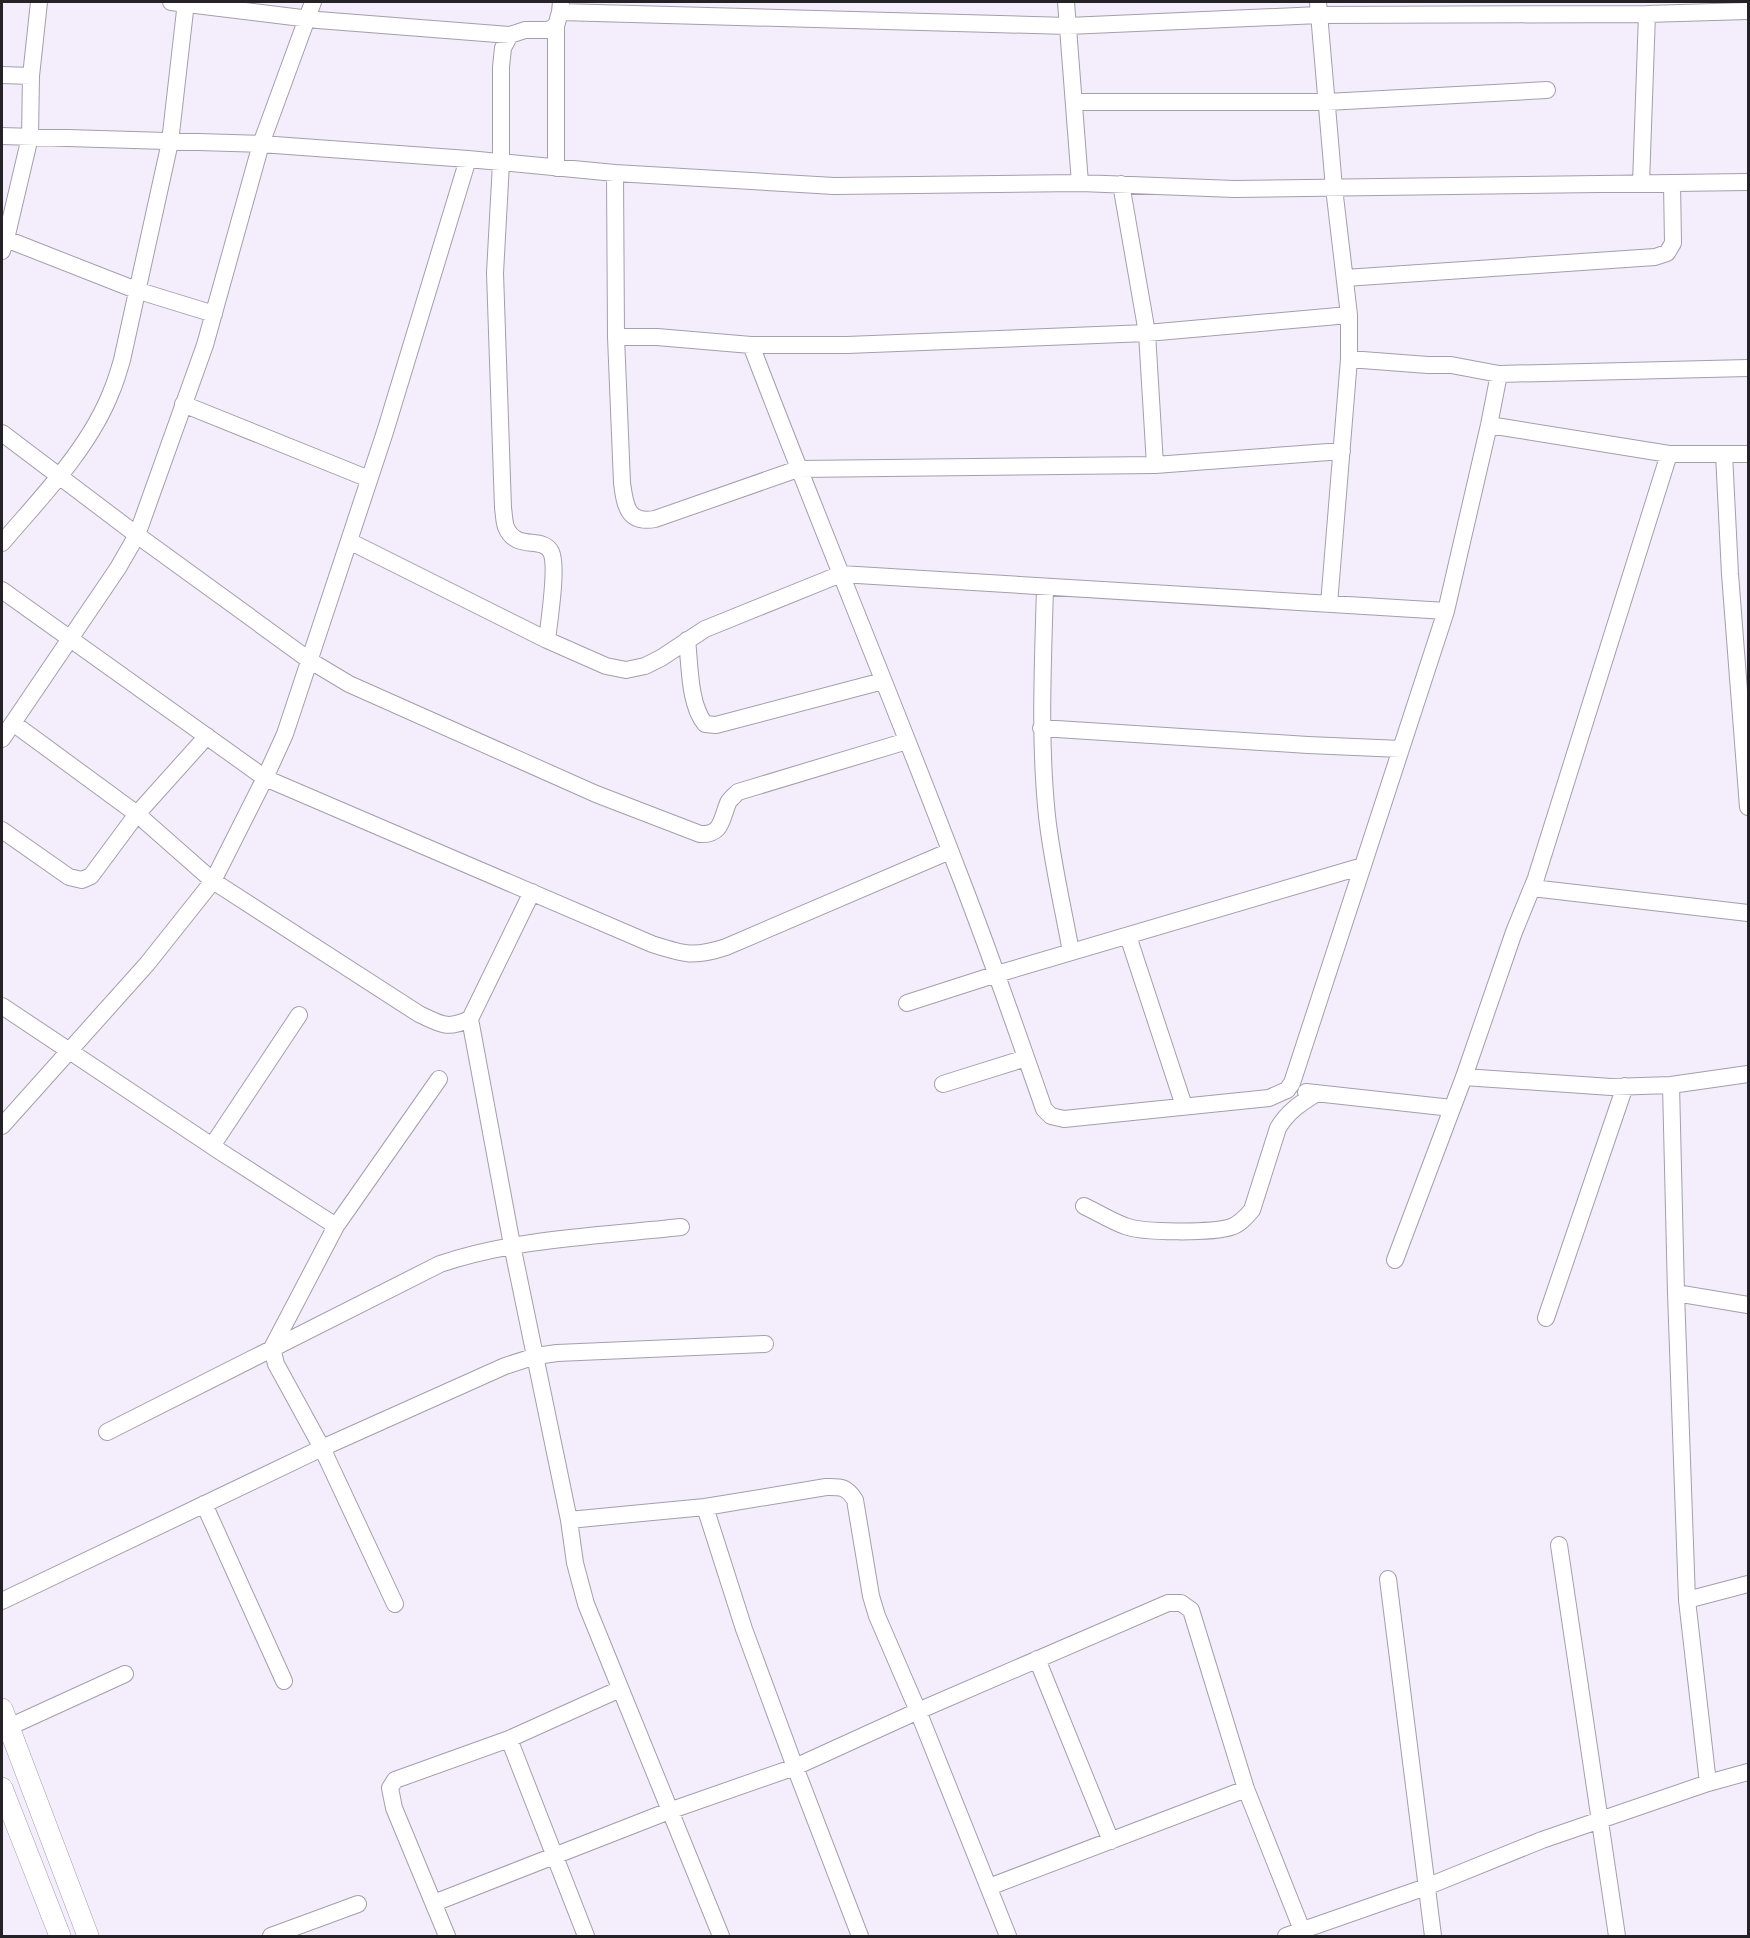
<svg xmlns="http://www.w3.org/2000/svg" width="1750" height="1938" font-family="Literata,serif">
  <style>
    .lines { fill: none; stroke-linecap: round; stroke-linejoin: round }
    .minor-casing { stroke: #a59eab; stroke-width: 18 }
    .tertiary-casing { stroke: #a59eab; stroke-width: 22 }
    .minor { stroke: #fff; stroke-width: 16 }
    .tertiary { stroke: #fff; stroke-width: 21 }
  </style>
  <rect width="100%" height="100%" fill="#f4edfb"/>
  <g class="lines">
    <defs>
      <path id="minor" d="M 171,2 L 318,20 L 510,35
        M 1066,2 L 1080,183
        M 1318,2 L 1334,188 L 1349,315 L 1349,359 L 1329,604
        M 560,12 L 1068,26 L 1319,15 L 1647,14 L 1748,11
        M 556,26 L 556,168
        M 2,75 L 31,76
        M 1074,102 L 1327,102 L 1547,90
        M 2,136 L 261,144 L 468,159 L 615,173 L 834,186 L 1080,183 L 1234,189 L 1748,182
        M 615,173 L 616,337 L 622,483 C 625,505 627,524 655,519 L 798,469 L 1155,465 L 1342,451
        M 1641,183 L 1647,14
        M 1121,184 L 1147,333 L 1155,465
        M 6,239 L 136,290 L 214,314
        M 2,251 L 6,239 L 30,137 L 31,76 L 39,2
        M 1345,278 L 1655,257 L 1667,253 L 1673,243 L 1672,183
        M 616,337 L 657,337 L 751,345 L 847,345 L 1147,333 L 1349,315
        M 751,345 C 818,521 891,695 958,871 C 989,950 1016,1029 1044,1109 L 1051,1116 L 1064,1119 L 1269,1098 L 1287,1090 L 1292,1083 L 1446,611 L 1489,425 L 1499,374
        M 1349,359 L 1428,365 L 1451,365 L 1499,374 L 1748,368
        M 183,404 L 369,479
        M 1489,425 L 1669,454 L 1748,454
        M 2,433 L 137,535 L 309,660 L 349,684 L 596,794 L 700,834 C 722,835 721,820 728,803 C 730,799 734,796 738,792 L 907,741
        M 1724,454 L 1730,574 L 1748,807
        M 349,541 L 547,640 L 606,666 L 626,670 L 645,666 L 661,658 L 705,629 L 841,574 L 1446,611
        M 2,543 C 41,497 90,448 112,390 C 116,381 119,370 122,360 L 170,142 L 186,2
        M 1045,587 C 1043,663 1039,740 1047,816 C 1052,862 1063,907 1071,952
        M 2,590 L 265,778 L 652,944 C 683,954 693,958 726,947 L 950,851
        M 547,640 C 549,622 558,566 551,552 C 542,535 516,552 506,527 C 504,522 504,514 503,508 L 495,273 L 501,163 L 501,67 L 503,48 L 510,35 L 525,30 L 548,30 L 556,26 L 560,12 L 561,2
        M 687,640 C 690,666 689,704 705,724 L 716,725 L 883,681
        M 13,723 L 137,814 L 213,881 L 419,1014 C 441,1024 446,1030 470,1019 L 532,892
        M 1041,728 L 1308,745 L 1401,749
        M 2,739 L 118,568 L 137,535 L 205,345 L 261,144 L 313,2
        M 2,830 L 69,877 L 82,880 L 91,876 L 137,814 L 207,736
        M 1532,888 L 1748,913
        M 1128,936 L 1184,1106
        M 907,1003 L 997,974 L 1363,866
        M 2,1006 L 221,1152 L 336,1226
        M 470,1019 L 512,1245 L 569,1520 L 575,1563 L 586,1604 L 721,1936
        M 1464,1077 L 1611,1087 L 1671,1085 L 1748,1074
        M 943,1084 L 1026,1058
        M 1671,1085 L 1676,1293 L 1687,1600 L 1708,1783
        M 1306,1092 L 1452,1108
        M 2,1126 L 147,964 L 213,881 L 265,778 L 285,734 L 385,432 L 468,159
        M 212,1146 L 299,1015
        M 1084,1206 C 1097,1212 1111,1221 1125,1226 C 1142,1233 1213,1233 1231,1227 C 1240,1224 1246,1217 1252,1210 L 1278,1128 C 1288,1111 1301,1103 1317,1093
        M 1395,1260 L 1464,1077 L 1514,932 L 1536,878 L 1669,454
        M 1676,1293 L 1748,1305
        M 1546,1318 L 1625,1086
        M 107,1432 L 440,1264 C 517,1238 601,1236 681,1227
        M 204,1504 L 284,1681
        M 705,1507 L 744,1629 L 795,1767 L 860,1936
        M 569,1520 L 705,1507 L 826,1487 C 841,1487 846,1486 855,1500 L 871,1596 L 877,1616 L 918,1711 L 1008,1936
        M 1559,1545 L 1617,1936
        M 1388,1579 L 1433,1936
        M 1687,1600 L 1748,1584
        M 2,1601 L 322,1448 L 505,1366 L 536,1356 L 557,1353 L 765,1344
        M 395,1604 L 322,1448 L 276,1364 L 272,1348 L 336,1226 L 439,1079
        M 1037,1659 L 1111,1841
        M 9,1727 L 125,1674
        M 509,1739 L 586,1936
        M 989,1887 L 1246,1789
        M 434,1903 L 669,1811 L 795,1767 L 918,1711 L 1168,1603 L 1181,1603 L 1191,1610 L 1246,1789 L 1302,1930
        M 271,1936 L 358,1904
        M 447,1936 L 394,1808 L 390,1788 L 395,1780 L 509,1739 L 620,1689
        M 1286,1936 L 1426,1887 L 1542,1840 L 1708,1783 L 1748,1772"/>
      <path id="tertiary" d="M 2,1709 L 88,1936
        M 2,1788 L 60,1936"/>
    </defs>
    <use href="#minor" class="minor-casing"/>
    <use href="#tertiary" class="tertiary-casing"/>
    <use href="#minor" class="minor"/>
    <use href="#tertiary" class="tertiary"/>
  </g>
  <rect width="1750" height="1938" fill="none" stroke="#252227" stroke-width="6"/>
</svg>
